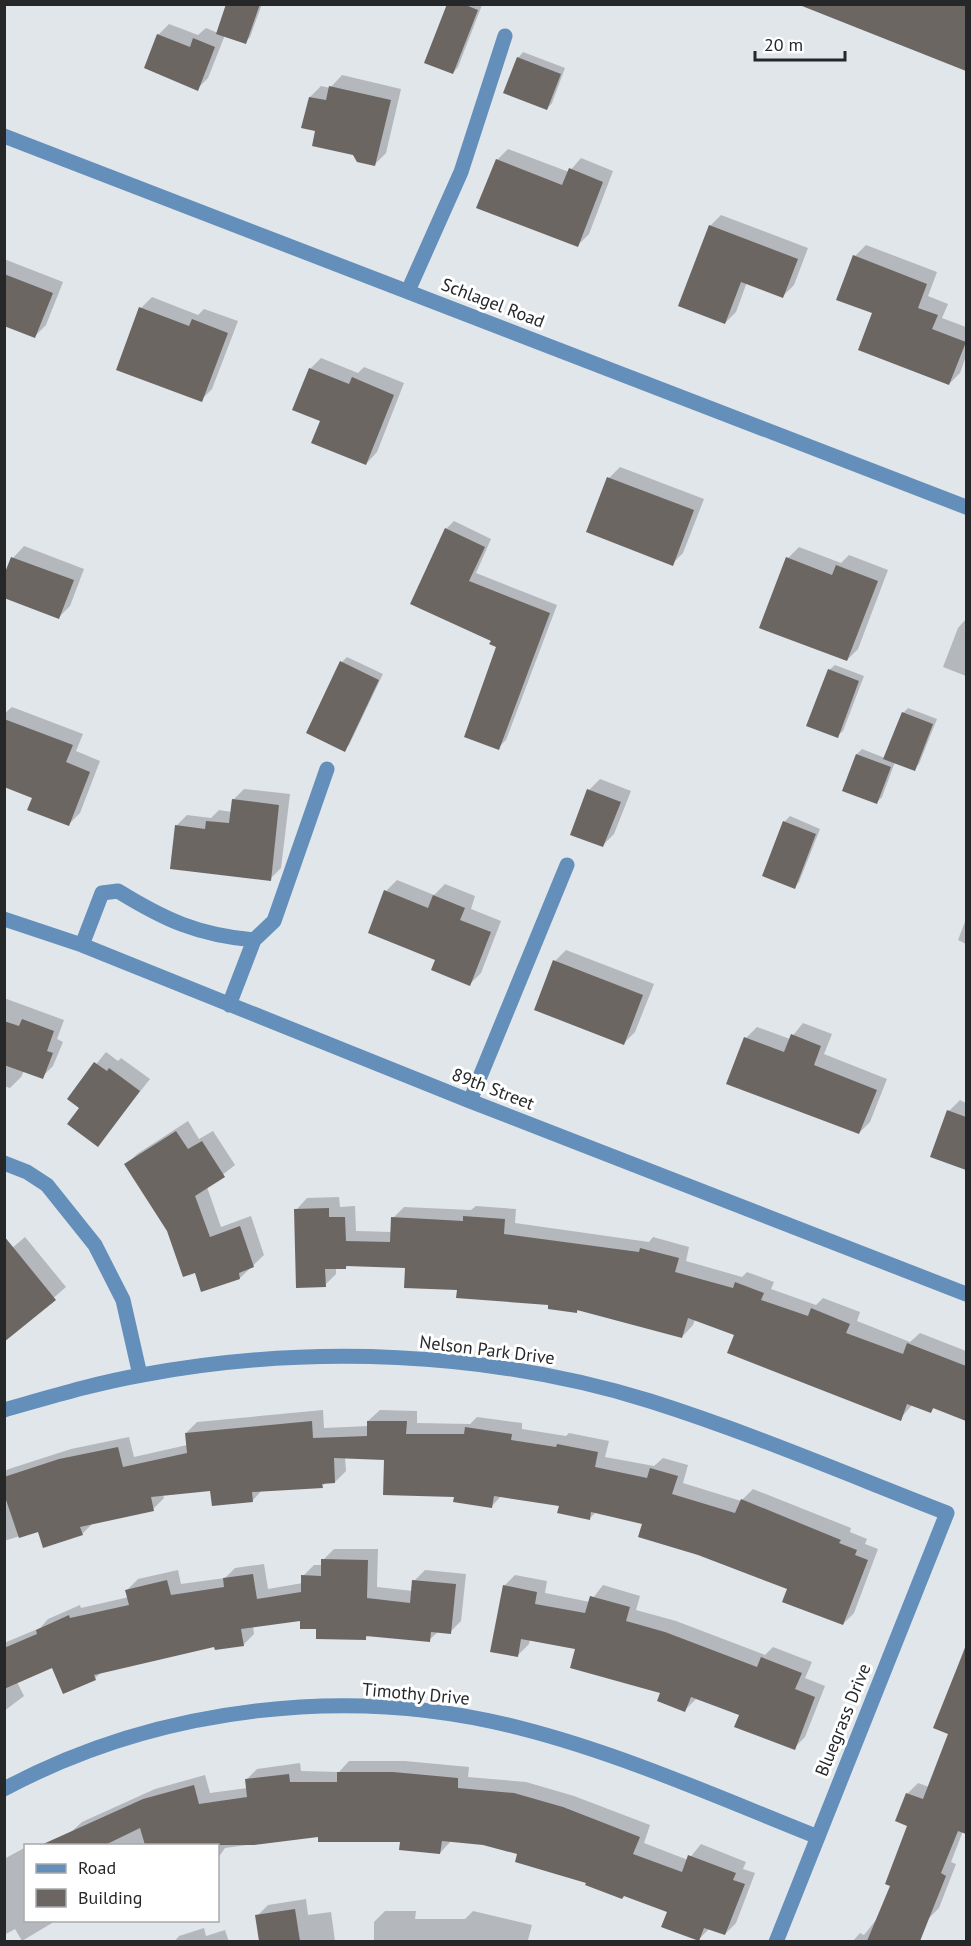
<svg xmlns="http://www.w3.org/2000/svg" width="971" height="1946" font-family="'PT Sans',sans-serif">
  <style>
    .shadow { fill: #0003 }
    .building { fill: #6c6663 }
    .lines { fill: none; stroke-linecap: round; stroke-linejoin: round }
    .minor { stroke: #638fba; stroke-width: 15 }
    .labels { text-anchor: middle; stroke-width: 6; stroke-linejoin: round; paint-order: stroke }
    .street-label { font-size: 18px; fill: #252729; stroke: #fff }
  </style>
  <rect width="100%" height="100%" fill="#e1e6eb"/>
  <path class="shadow" d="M 228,4 L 262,4 L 250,37 L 245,43 L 225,35 L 208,78 L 197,89 L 158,35 L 169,24 L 198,35 L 206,28 L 218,33 Z
    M 449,4 L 482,5 L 458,67 L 453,73 Z
    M 807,4 L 966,4 L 966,67 Z
    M 523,52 L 565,68 L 552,103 L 547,109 L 518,58 Z
    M 342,75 L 401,89 L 386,153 L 375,164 L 317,130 L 310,97 L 321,86 L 330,88 Z
    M 508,149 L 569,172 L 581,158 L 613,171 L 589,234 L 578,245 L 497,160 Z
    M 721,215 L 808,248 L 794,285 L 783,296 L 747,282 L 736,312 L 725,323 L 710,226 Z
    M 866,245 L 937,272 L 928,296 L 948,304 L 942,318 L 966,327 L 966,356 L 960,373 L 949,384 L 874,313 L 855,256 Z
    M 4,259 L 63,282 L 46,325 L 35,336 L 4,325 Z
    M 152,297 L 198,315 L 204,309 L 238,321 L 212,389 L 201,400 L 141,308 Z
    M 321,358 L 358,373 L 364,367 L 404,383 L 377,452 L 366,464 L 322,420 L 310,369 Z
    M 620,467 L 704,499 L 683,553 L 672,564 L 609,478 Z
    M 454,521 L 491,539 L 476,573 L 557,605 L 506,740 L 498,748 L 498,646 L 493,640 L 446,529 Z
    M 24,546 L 84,569 L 70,606 L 59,617 L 4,579 L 13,558 Z
    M 799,547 L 841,563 L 849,555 L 888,570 L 858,649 L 847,660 L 788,558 Z
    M 966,619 L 966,676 L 943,667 L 958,628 Z
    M 347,657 L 383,674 L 349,745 L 344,750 L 342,662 Z
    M 835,665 L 864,676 L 843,731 L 837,736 L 829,670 Z
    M 12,707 L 83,734 L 76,751 L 100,761 L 80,813 L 69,824 L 34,797 L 4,786 L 4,714 Z
    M 908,708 L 937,719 L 919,764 L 914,769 L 895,762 L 882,797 L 877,802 L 857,754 L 862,749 L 885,758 L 903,713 Z
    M 600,779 L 631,791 L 614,834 L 603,845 L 589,790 Z
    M 244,789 L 290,794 L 281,868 L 270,879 L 176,826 L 187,815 L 211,818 L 219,810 L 232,812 L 233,800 Z
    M 790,816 L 820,829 L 799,882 L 794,887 L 764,875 L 785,821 Z
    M 397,880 L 434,895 L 445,884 L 475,896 L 471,909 L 501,921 L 481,973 L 470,984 L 437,959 L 386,891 Z
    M 966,919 L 966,944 L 958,940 Z
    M 566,950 L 654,984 L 635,1032 L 624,1043 L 555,961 Z
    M 4,998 L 64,1020 L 57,1039 L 63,1042 L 53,1066 L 42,1077 L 24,1071 L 21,1077 L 10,1088 L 4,1086 Z
    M 803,1023 L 832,1034 L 824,1054 L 887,1079 L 870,1122 L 859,1133 L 746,1038 L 757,1027 L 790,1039 Z
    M 106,1052 L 118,1061 L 121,1058 L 150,1079 L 98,1145 L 81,1108 L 69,1098 Z
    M 960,1100 L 966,1103 L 966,1169 L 932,1156 L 949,1111 Z
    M 188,1121 L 199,1139 L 213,1131 L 235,1165 L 207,1187 L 221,1227 L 251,1216 L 264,1255 L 240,1278 L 195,1271 L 126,1165 L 137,1154 Z
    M 339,1197 L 340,1207 L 355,1206 L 356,1231 L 392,1232 L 393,1218 L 404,1207 L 471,1210 L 476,1206 L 516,1209 L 515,1223 L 649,1242 L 653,1237 L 689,1247 L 686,1261 L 742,1277 L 747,1272 L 774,1282 L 771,1289 L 816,1305 L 823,1298 L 860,1312 L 857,1321 L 910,1342 L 920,1333 L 966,1351 L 966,1419 L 935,1407 L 930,1412 L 912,1405 L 900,1419 L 736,1334 L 695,1319 L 693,1325 L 682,1337 L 580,1309 L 576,1312 L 550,1303 L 459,1289 L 406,1267 L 349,1264 L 346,1267 L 336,1268 L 336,1274 L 325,1285 L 296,1210 L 307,1198 Z
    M 25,1237 L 66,1287 L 9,1337 L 4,1255 Z
    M 323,1410 L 324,1428 L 368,1426 L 368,1421 L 380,1410 L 417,1411 L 417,1423 L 470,1424 L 477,1417 L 522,1423 L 522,1429 L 566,1436 L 569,1433 L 609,1441 L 605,1457 L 654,1466 L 663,1458 L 688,1465 L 683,1483 L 741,1501 L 753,1489 L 851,1528 L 850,1532 L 867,1539 L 865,1544 L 878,1549 L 854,1613 L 843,1624 L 789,1588 L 644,1522 L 596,1512 L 590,1518 L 561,1504 L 502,1495 L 492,1506 L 456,1495 L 386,1458 L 345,1457 L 346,1471 L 335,1482 L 327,1482 L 322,1486 L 263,1489 L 253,1500 L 212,1490 L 163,1495 L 164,1498 L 153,1509 L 93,1523 L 82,1534 L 39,1530 L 4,1541 L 4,1471 L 12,1468 L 71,1449 L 129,1437 L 134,1457 L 187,1445 L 186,1433 L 197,1422 Z
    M 334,1549 L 378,1549 L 377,1587 L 413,1591 L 414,1581 L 425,1570 L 466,1574 L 461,1621 L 450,1632 L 439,1631 L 429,1640 L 369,1635 L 365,1638 L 317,1627 L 302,1620 L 253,1626 L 254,1634 L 243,1645 L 216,1645 L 102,1672 L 95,1678 L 64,1692 L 53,1666 L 17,1682 L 24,1696 L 4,1711 L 4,1643 L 40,1628 L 48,1619 L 80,1605 L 81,1608 L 129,1597 L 127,1590 L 138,1579 L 178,1570 L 181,1584 L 225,1578 L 235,1568 L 264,1564 L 268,1589 L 303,1583 L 303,1576 L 314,1565 L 323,1565 L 323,1560 Z
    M 515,1575 L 547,1581 L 545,1593 L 590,1602 L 603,1585 L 640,1596 L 636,1610 L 676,1621 L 765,1655 L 773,1647 L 812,1662 L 805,1678 L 825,1686 L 805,1737 L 794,1748 L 741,1714 L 696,1699 L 685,1710 L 662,1692 L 577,1648 L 530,1639 L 529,1644 L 518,1655 L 504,1586 Z
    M 966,1644 L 966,1830 L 963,1831 L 951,1862 L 956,1864 L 939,1908 L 927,1920 L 920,1942 L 852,1942 L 860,1933 L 864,1935 L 876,1920 L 892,1885 L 909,1825 L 907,1794 L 918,1783 L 929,1787 L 949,1733 L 935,1728 Z
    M 349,1761 L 405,1761 L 469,1767 L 468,1777 L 526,1782 L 574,1796 L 650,1825 L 644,1843 L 688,1860 L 701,1844 L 746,1862 L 743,1869 L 755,1873 L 736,1923 L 725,1934 L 710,1928 L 698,1940 L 669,1911 L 519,1853 L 483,1843 L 451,1841 L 440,1853 L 402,1841 L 320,1835 L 225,1848 L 218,1858 L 218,1846 L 212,1843 L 76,1846 L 70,1833 L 82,1822 L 155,1789 L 205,1775 L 210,1793 L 247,1788 L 246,1780 L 257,1769 L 300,1763 L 301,1771 L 339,1772 Z
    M 26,1847 L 26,1920 L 57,1920 L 22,1941 L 15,1929 L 4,1935 L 4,1859 Z
    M 306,1899 L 308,1915 L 331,1912 L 335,1941 L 365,1942 L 261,1942 L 257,1916 L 268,1905 Z
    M 385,1911 L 416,1911 L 415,1919 L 465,1919 L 473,1911 L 532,1925 L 528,1940 L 531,1942 L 374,1942 L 374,1922 Z
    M 204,1928 L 206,1936 L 225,1930 L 229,1942 L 174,1942 L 179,1936 Z"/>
  <path class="building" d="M 226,4 L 260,4 L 246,44 L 216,34 Z
    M 447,4 L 463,4 L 478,10 L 453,74 L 424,63 Z
    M 802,4 L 966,4 L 966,71 L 802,6 Z
    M 157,34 L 190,47 L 193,38 L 215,47 L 198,91 L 144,68 Z
    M 517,57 L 561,74 L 547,110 L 503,93 Z
    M 329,86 L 391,100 L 375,166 L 357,162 L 353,155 L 312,146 L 315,131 L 301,128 L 309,97 L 326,100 Z
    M 496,159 L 562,185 L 569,168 L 603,182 L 578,247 L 476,208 Z
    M 709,225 L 798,259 L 783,298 L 741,282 L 725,324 L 678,306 Z
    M 853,255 L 927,284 L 918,308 L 938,315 L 932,329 L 966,342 L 949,385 L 858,350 L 872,313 L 836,300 Z
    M 4,274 L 53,293 L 35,338 L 4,326 Z
    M 139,307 L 189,326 L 192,319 L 228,333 L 202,402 L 116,370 Z
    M 309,368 L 349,384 L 352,377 L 394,395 L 366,465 L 311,443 L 320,421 L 292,410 Z
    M 607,477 L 694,510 L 673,566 L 586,532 Z
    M 445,528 L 485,547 L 469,581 L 550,613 L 499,750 L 464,737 L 496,647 L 489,644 L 491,641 L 410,604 Z
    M 11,557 L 74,580 L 59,619 L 4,598 L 4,575 Z
    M 786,557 L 832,575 L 836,565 L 878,581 L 847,661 L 759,628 Z
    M 340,661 L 379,680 L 345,752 L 306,733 Z
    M 828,669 L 859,681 L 838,738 L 806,726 Z
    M 902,712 L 933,724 L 915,771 L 883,759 Z
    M 4,719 L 73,745 L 66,762 L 90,772 L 69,826 L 27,810 L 32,798 L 4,787 Z
    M 856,754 L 891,767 L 877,804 L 842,791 Z
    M 587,789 L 621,802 L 603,847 L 570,835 Z
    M 232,799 L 279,805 L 271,881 L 170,869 L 175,825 L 205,829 L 206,821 L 229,823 Z
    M 783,821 L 816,834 L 795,889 L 762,876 Z
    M 384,890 L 428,908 L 433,895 L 465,908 L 460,920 L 491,932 L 470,986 L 431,970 L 435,960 L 368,933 Z
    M 553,960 L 643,995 L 624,1045 L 534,1010 Z
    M 22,1019 L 54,1031 L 47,1051 L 53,1053 L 43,1079 L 4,1065 L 4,1021 L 19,1026 Z
    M 791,1034 L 821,1046 L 814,1065 L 877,1090 L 859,1134 L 726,1084 L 744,1037 L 784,1052 Z
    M 94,1062 L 107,1071 L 109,1068 L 140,1091 L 98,1147 L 67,1124 L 79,1108 L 67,1099 Z
    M 947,1110 L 966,1117 L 966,1170 L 930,1157 Z
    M 176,1131 L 188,1149 L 202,1141 L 225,1177 L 195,1196 L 210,1237 L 240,1226 L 254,1267 L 239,1273 L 240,1279 L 201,1292 L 195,1273 L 183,1277 L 167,1231 L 124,1164 Z
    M 329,1208 L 329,1217 L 345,1217 L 346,1241 L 390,1242 L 391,1217 L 463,1221 L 463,1216 L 505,1219 L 504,1234 L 639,1252 L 640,1248 L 679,1258 L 675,1272 L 733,1288 L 735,1282 L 764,1293 L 761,1300 L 808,1316 L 811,1308 L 850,1324 L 846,1333 L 903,1354 L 907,1343 L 966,1366 L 966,1421 L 933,1408 L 931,1413 L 907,1404 L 901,1421 L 727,1353 L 734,1335 L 688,1318 L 682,1338 L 577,1310 L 577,1313 L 548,1309 L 548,1305 L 456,1298 L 457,1290 L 404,1288 L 405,1268 L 346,1266 L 346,1269 L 325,1269 L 326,1287 L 296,1288 L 294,1209 Z
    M 4,1236 L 56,1300 L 4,1342 Z
    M 312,1421 L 313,1438 L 367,1436 L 367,1421 L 407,1421 L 406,1434 L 464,1434 L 465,1427 L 512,1434 L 511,1440 L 556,1447 L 557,1444 L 598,1452 L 595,1467 L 647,1478 L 650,1468 L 678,1476 L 672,1494 L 735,1513 L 741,1499 L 841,1540 L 839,1543 L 857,1550 L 855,1555 L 868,1560 L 843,1625 L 782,1602 L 787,1589 L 698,1555 L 638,1537 L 642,1524 L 591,1512 L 590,1520 L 557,1513 L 559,1506 L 494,1496 L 492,1508 L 453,1502 L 454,1497 L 383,1495 L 384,1460 L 334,1458 L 335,1483 L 322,1484 L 323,1488 L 252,1492 L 253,1502 L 212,1506 L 210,1491 L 151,1497 L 154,1511 L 80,1527 L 83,1535 L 43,1548 L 38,1532 L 19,1538 L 4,1494 L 4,1477 L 59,1459 L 118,1447 L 123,1467 L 187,1453 L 185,1433 Z
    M 321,1559 L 368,1560 L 367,1598 L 410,1603 L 412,1580 L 456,1584 L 451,1634 L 431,1632 L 430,1642 L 366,1636 L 366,1640 L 316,1639 L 316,1629 L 300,1629 L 300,1621 L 241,1629 L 244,1646 L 215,1650 L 214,1647 L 94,1675 L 96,1680 L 63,1694 L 52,1668 L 4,1689 L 4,1648 L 37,1634 L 36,1630 L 69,1615 L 70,1618 L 129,1605 L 125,1590 L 167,1580 L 171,1595 L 224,1587 L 223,1578 L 253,1574 L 257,1599 L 301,1592 L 301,1575 L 321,1576 Z
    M 503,1585 L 537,1592 L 535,1604 L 585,1613 L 590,1596 L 630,1607 L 626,1621 L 665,1632 L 757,1667 L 761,1657 L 802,1673 L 795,1689 L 815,1697 L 795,1750 L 734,1727 L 739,1715 L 691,1697 L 685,1712 L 657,1701 L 660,1693 L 570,1668 L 575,1649 L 521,1639 L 518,1657 L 490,1652 Z
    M 965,1648 L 966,1834 L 958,1831 L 941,1873 L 946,1876 L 920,1941 L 867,1941 L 890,1886 L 885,1884 L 907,1826 L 895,1821 L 906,1793 L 923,1799 L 948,1734 L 933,1728 Z
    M 337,1772 L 393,1772 L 458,1778 L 458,1788 L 514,1793 L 563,1807 L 640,1837 L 633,1854 L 682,1872 L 688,1855 L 736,1873 L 733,1880 L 745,1884 L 725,1935 L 704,1928 L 699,1941 L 661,1927 L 667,1912 L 624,1896 L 622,1899 L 585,1885 L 586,1883 L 515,1862 L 517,1854 L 483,1845 L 442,1841 L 440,1854 L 399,1850 L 400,1842 L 318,1842 L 318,1837 L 254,1845 L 145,1845 L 140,1828 L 105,1845 L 41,1845 L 143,1799 L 194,1785 L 199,1804 L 247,1797 L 245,1779 L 289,1774 L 290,1782 L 337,1782 Z
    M 295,1909 L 300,1941 L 259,1941 L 255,1915 Z"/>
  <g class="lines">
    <path class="minor" d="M 4,136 L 966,507
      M 408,291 L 461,172 L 505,36
      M 4,919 L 82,945 L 470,1101 L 966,1294
      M 82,945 L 102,893 L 118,891 C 165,920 198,935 254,940 L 274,921 L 327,769
      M 229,1005 L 254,940
      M 470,1101 L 567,865
      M 4,1163 L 27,1172 L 47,1185 L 95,1245 L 123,1300 L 140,1375
      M 4,1410 C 50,1397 96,1383 142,1375 C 307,1344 489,1351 650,1401 C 751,1433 849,1475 947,1513 L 776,1942
      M 4,1789 C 159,1706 350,1684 520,1728 C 622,1754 720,1798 818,1837"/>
  </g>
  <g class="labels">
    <g class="street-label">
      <text transform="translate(493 303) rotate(21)" y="6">Schlagel Road</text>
      <text transform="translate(493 1089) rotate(21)" y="6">89th Street</text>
      <text transform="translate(487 1350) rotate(7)" y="6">Nelson Park Drive</text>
      <text transform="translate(416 1694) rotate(5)" y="6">Timothy Drive</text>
      <text transform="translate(843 1720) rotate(-68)" y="6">Bluegrass Drive</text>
    </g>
  </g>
  <rect width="971" height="1946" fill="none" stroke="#252729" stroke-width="12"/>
  <rect x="24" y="1844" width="195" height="78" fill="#ffffff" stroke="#a8a9a9" stroke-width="1.5"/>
  <rect x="36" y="1864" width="30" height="9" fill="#638fba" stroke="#a8a9a9" stroke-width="1.5"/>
  <text x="78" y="1874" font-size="18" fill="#252729">Road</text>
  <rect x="36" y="1889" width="30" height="18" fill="#6c6663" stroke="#a8a9a9" stroke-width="1.5"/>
  <text x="78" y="1904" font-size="18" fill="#252729">Building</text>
  <path d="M755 51v9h90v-9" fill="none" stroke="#252729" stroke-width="3"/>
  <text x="764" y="51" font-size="18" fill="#252729" stroke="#ffffff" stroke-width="4.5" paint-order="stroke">20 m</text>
</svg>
